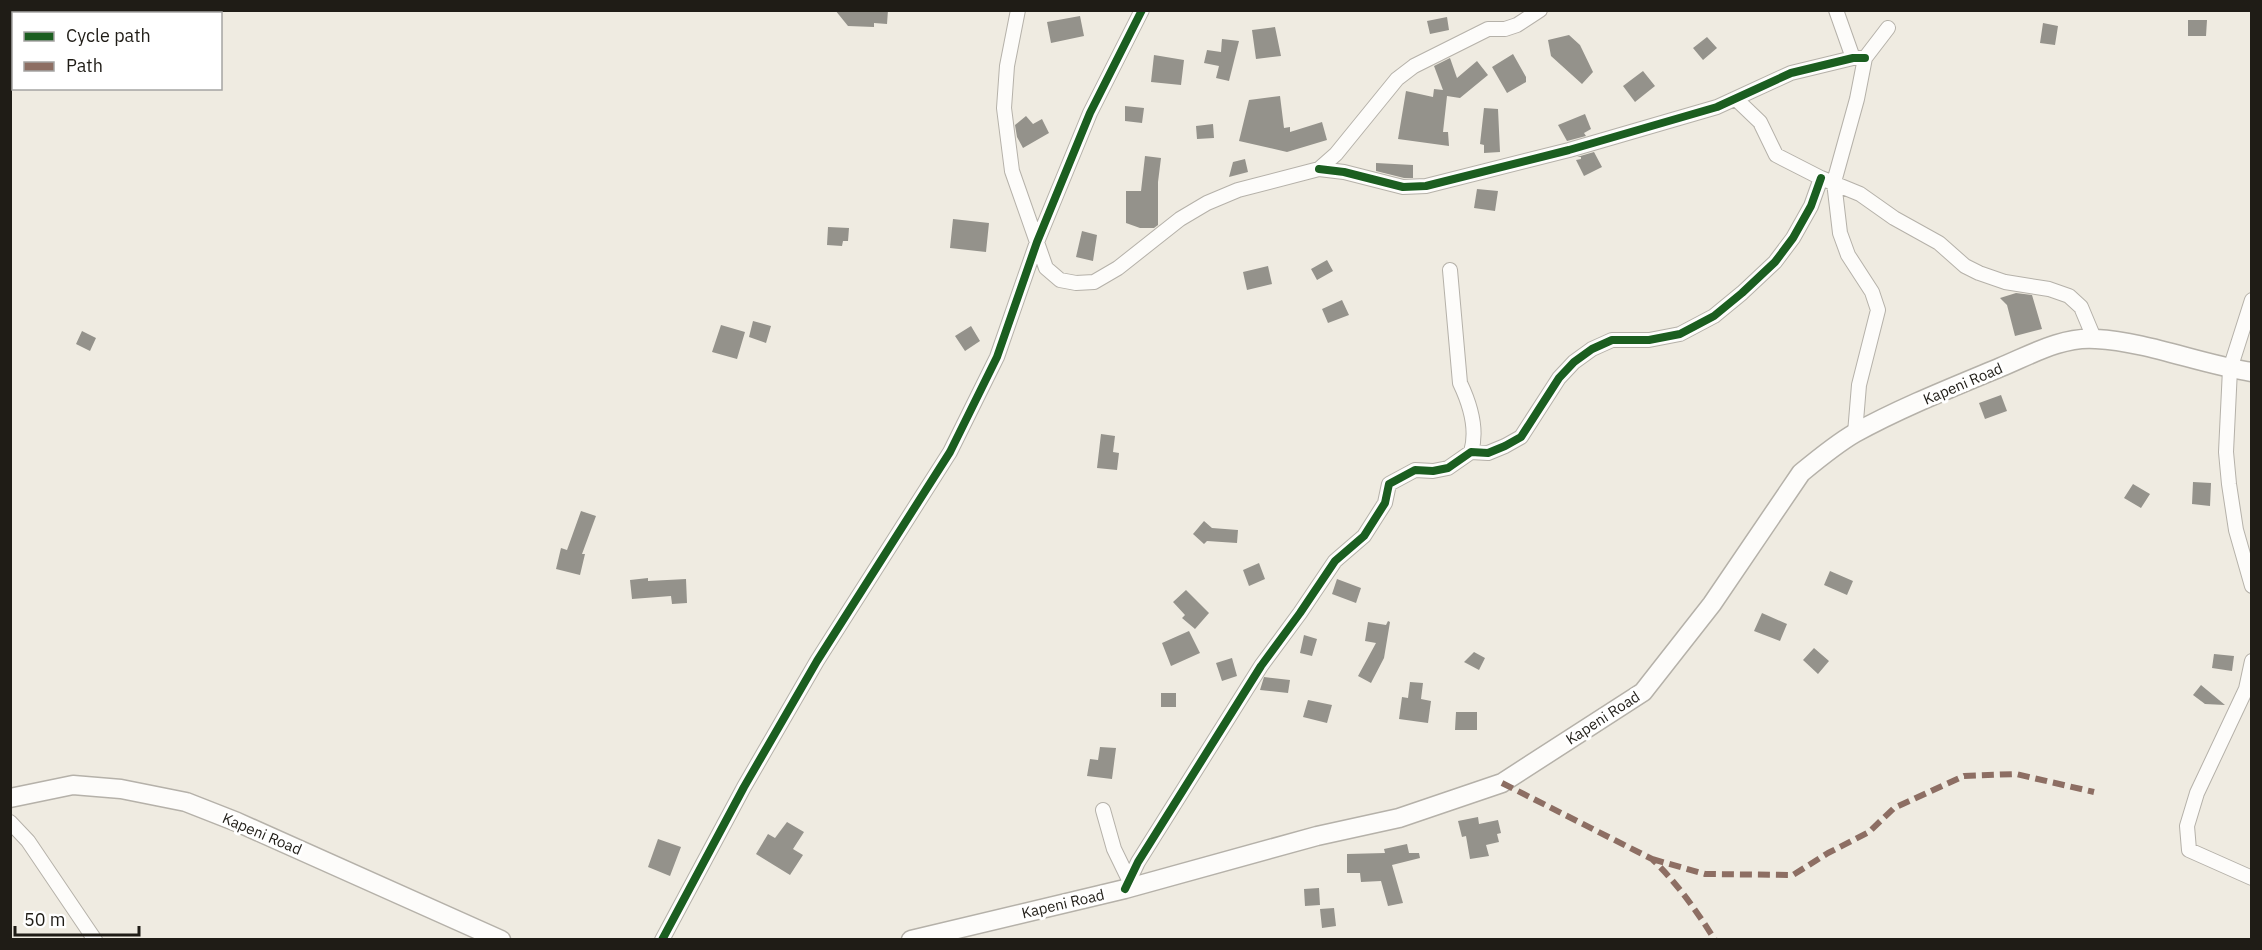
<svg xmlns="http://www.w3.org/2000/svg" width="2262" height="950" font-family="'IBM Plex Sans',sans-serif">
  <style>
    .building { fill: #94928b }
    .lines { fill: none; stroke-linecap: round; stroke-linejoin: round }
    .street-casing { stroke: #b5b1a9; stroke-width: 16 }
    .secondary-casing { stroke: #b5b1a9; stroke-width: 21 }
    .street { stroke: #fdfcfa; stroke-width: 14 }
    .secondary { stroke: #fdfcfa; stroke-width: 18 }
    .quiet { stroke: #8d6e63; stroke-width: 6; stroke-dasharray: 12 6; stroke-linecap: butt }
    .cycleway-casing { stroke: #fff; stroke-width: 11 }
    .cycleway { stroke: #1b5e20; stroke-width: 8 }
    .labels { text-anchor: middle; stroke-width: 6; stroke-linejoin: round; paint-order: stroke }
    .street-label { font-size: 15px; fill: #1f1c16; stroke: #fff }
  </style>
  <rect width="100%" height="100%" fill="#efebe1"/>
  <path class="building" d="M 835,10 L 888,10 L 887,24 L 874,23 L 874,27 L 848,26 Z
    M 1080,16 L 1084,36 L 1051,43 L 1047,22 Z
    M 1447,17 L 1449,30 L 1430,34 L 1427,21 Z
    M 2188,20 L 2207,20 L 2206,36 L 2188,36 Z
    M 2043,23 L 2058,26 L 2055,45 L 2040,43 Z
    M 1275,27 L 1281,56 L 1256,59 L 1252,30 Z
    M 1569,35 L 1580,45 L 1593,72 L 1582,84 L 1551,56 L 1548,40 Z
    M 1707,37 L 1717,48 L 1703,60 L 1693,48 Z
    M 1222,39 L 1239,41 L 1229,81 L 1216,78 L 1219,66 L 1204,63 L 1207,50 L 1221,52 Z
    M 1513,54 L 1526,77 L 1526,82 L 1507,93 L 1492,67 Z
    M 1154,55 L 1184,60 L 1181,85 L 1151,82 Z
    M 1450,58 L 1457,78 L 1477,61 L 1488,75 L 1460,98 L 1447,96 L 1443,132 L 1448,132 L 1449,146 L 1398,139 L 1406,91 L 1433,97 L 1434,89 L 1443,90 L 1434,66 Z
    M 1643,71 L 1655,86 L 1635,102 L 1623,86 Z
    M 1280,96 L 1284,128 L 1290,127 L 1290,132 L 1322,122 L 1327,140 L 1287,152 L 1239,141 L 1249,100 Z
    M 1125,106 L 1144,108 L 1142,123 L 1125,121 Z
    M 1484,108 L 1498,109 L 1500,152 L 1484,153 L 1484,145 L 1480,144 Z
    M 1585,114 L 1591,129 L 1584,133 L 1586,136 L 1567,141 L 1558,125 Z
    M 1026,116 L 1033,124 L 1042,119 L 1049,133 L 1023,148 L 1017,137 L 1015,125 Z
    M 1213,124 L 1214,138 L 1197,139 L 1196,126 Z
    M 1594,152 L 1602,167 L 1584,176 L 1576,160 L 1581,159 L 1581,157 L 1577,157 Z
    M 1145,156 L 1161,158 L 1158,182 L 1158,225 L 1154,228 L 1140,228 L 1126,223 L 1126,191 L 1141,191 Z
    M 1245,159 L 1248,172 L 1229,177 L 1233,162 Z
    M 1376,163 L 1413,165 L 1413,178 L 1404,178 L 1376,171 Z
    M 1477,189 L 1498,191 L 1495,211 L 1474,208 Z
    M 953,219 L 989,223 L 986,252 L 950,248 Z
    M 828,227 L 849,228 L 848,241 L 843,241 L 842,246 L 827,245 Z
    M 1082,231 L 1097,235 L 1093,261 L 1076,257 Z
    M 1327,260 L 1333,271 L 1317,280 L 1311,269 Z
    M 1268,266 L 1272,284 L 1247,290 L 1243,272 Z
    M 2016,293 L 2032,295 L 2042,329 L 2015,336 L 2007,305 L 2000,298 Z
    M 1342,300 L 1349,315 L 1328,323 L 1322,309 Z
    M 753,321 L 771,326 L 766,343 L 749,337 Z
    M 721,325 L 745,332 L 737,359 L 712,352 Z
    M 971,326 L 980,341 L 965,351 L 955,336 Z
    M 82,331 L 96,338 L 90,351 L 76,344 Z
    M 2001,395 L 2007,411 L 1985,419 L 1979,403 Z
    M 1101,434 L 1115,436 L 1113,452 L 1119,453 L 1117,470 L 1097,468 Z
    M 2193,482 L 2211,483 L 2210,506 L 2192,504 Z
    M 2133,484 L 2150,494 L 2141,508 L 2124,498 Z
    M 581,511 L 596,516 L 582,554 L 585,554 L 580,575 L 556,569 L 561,548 L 567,550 Z
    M 1204,521 L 1212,528 L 1238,530 L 1237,543 L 1207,541 L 1204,544 L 1193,534 Z
    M 1259,563 L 1265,579 L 1249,586 L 1243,570 Z
    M 1830,571 L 1853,581 L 1847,595 L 1824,585 Z
    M 648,578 L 648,581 L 686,579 L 687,603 L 672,604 L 671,596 L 632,599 L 630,580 Z
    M 1337,579 L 1361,588 L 1356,603 L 1332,594 Z
    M 1186,590 L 1209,613 L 1195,629 L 1182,618 L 1185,615 L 1173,602 Z
    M 1762,613 L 1787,624 L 1780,641 L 1754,631 Z
    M 1388,621 L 1390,622 L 1384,658 L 1371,683 L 1358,676 L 1376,643 L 1365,641 L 1368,622 L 1386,625 Z
    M 1189,631 L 1200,653 L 1171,666 L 1162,643 Z
    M 1304,635 L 1317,639 L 1312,656 L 1300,653 Z
    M 1814,648 L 1829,661 L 1818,674 L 1803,660 Z
    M 1474,652 L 1485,658 L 1479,670 L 1464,662 Z
    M 2214,654 L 2234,656 L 2232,671 L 2212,668 Z
    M 1232,658 L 1237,676 L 1222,681 L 1216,663 Z
    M 1264,677 L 1290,680 L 1288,693 L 1260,690 Z
    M 1410,682 L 1423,683 L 1421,699 L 1431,701 L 1428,723 L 1399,719 L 1402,697 L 1408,698 Z
    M 2201,685 L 2225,705 L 2205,704 L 2193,695 Z
    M 1161,693 L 1176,693 L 1176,707 L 1161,707 Z
    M 1308,700 L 1332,705 L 1327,723 L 1303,717 Z
    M 1456,712 L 1477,712 L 1477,730 L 1455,730 Z
    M 1100,747 L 1116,748 L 1112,779 L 1087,776 L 1090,759 L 1098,760 Z
    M 1478,817 L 1479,824 L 1498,820 L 1501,833 L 1497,834 L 1499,842 L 1486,845 L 1489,856 L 1470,859 L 1466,836 L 1462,837 L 1458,821 Z
    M 787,822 L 804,832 L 793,849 L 803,855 L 790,875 L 756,854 L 768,834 L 775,838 Z
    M 658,839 L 681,847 L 670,876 L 648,867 Z
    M 1407,844 L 1409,853 L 1419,853 L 1420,858 L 1392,865 L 1403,903 L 1388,906 L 1381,881 L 1361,882 L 1360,873 L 1347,873 L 1347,854 L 1385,853 L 1384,849 Z
    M 1319,888 L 1320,905 L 1305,906 L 1304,889 Z
    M 1334,908 L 1336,926 L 1322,928 L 1320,909 Z"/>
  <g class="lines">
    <defs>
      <path id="street" d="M 1018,10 L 1007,66 L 1004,108 L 1012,171 L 1046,268 L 1060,280 L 1076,283 L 1094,282 L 1118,268 L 1180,219 L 1207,203 L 1238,190 L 1319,169 L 1336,154 L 1397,79 L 1414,66 L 1488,29 L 1505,29 L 1517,25 L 1540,10
        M 1836,10 L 1853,58
        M 1736,99 L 1760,122 L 1776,155 L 1821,178 L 1860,194 L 1894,218 L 1939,243 L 1965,266 L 1979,273 L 2005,282 L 2049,289 L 2069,296 L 2081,307 L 2094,338
        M 1319,169 L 1344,172 L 1403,187 L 1426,186 L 1569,150 L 1717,107 L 1791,73 L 1853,58 L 1865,58
        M 1450,270 L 1460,383 C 1470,404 1478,429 1471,452
        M 2252,300 L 2230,369 L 2226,452 L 2229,484 L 2236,530 L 2252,586
        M 1855,433 L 1859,385 L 1878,310 L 1872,292 L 1848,255 L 1840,233 L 1834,182 L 1857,99 L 1865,58 L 1888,28
        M 2252,661 L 2246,689 L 2197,793 L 2187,826 L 2189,850 L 2252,878
        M 1103,810 L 1114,849 L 1130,882
        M 10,822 L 28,841 L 95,940
        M 1125,889 L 1138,862 L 1261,666 L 1300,613 L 1335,561 L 1364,536 L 1385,503 L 1389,484 L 1415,470 L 1433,471 L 1448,468 L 1471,452 L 1488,453 L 1505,446 L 1521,437 L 1559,378 L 1574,362 L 1592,349 L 1612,340 L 1649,340 L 1680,334 L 1714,316 L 1742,293 L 1775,262 L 1793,238 L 1811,206 L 1821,178
        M 662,940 L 744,787 L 817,661 L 950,452 L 997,357 L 1037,242 L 1090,113 L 1142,10"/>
      <path id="secondary" d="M 10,798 L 73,785 L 121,789 L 186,802 L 237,822 L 501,940
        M 911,940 L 1125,889 L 1317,836 L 1399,818 L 1502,783 L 1643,692 L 1712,604 L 1801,473 C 1818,459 1836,444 1855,433 C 1900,408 1953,387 2001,367 C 2030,355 2063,336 2096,339 C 2149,342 2199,364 2252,372"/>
    </defs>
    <use href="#street" class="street-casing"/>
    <use href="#secondary" class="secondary-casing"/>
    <use href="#street" class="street"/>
    <use href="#secondary" class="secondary"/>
    <path class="quiet" d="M 1502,783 L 1652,859 C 1677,883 1696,910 1715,940
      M 1652,859 L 1705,874 L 1793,875 L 1828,853 L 1869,832 L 1894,808 L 1964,776 L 2016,774 L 2094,792"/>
    <defs>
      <path id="cycleway" d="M 1319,169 L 1344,172 L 1403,187 L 1426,186 L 1569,150 L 1717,107 L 1791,73 L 1853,58 L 1865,58
        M 1125,889 L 1138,862 L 1261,666 L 1300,613 L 1335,561 L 1364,536 L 1385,503 L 1389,484 L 1415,470 L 1433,471 L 1448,468 L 1471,452 L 1488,453 L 1505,446 L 1521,437 L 1559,378 L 1574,362 L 1592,349 L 1612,340 L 1649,340 L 1680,334 L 1714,316 L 1742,293 L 1775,262 L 1793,238 L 1811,206 L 1821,178
        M 662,940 L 744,787 L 817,661 L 950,452 L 997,357 L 1037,242 L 1090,113 L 1142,10"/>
    </defs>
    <use href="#cycleway" class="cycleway-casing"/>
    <use href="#cycleway" class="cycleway"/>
  </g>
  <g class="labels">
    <g class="street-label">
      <text transform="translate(1963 384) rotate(-23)" y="5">Kapeni Road</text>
      <text transform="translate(1603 718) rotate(-33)" y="5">Kapeni Road</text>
      <text transform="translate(262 834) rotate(23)" y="5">Kapeni Road</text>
      <text transform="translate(1063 904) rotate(-13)" y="5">Kapeni Road</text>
    </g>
  </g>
  <rect width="2262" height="950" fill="none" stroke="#1f1c16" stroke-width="24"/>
  <rect x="12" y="12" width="210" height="78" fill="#ffffff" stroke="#a5a4a2" stroke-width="1.5"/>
  <rect x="24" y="32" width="30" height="9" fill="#1b5e20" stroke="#a5a4a2" stroke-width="1.5"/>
  <text x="66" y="42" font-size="18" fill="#1f1c16">Cycle path</text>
  <rect x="24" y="62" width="30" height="9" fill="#8d6e63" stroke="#a5a4a2" stroke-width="1.5"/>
  <text x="66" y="72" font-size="18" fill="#1f1c16">Path</text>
  <path d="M15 926v9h124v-9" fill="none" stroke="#1f1c16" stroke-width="3"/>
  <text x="24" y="926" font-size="18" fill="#1f1c16" stroke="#ffffff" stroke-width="4.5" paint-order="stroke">50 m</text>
</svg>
